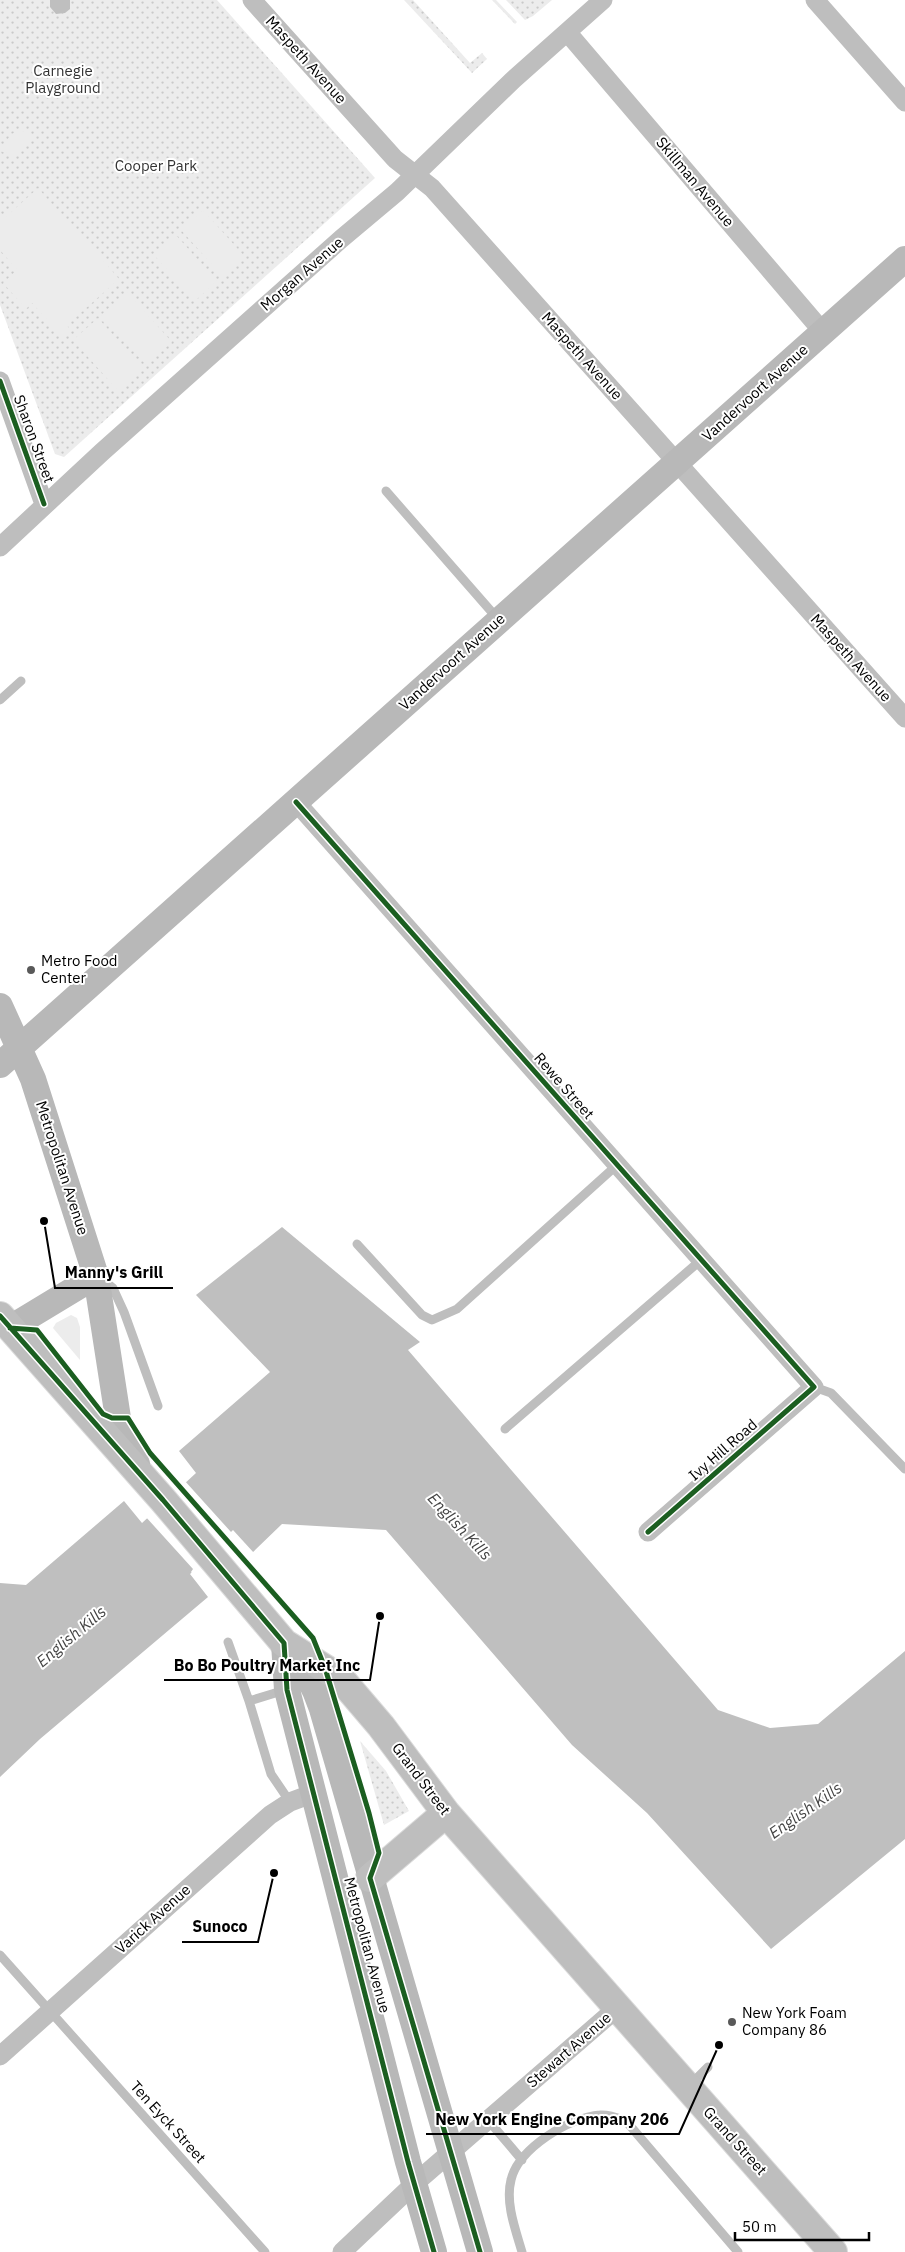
<svg xmlns="http://www.w3.org/2000/svg" width="905" height="2252" font-family="'IBM Plex Sans',sans-serif">
  <style>
    .grass { fill: url(#grass-dots) }
    .garden { fill: #ececec }
    .water { fill: #bfbfbf }
    .pier { fill: #fff }
    .lines { fill: none; stroke-linecap: round; stroke-linejoin: round }
    .primary-casing { stroke: #dbdbdb; stroke-width: 30 }
    .lane { stroke: #bebebe; stroke-width: 9 }
    .street { stroke: #bebebe; stroke-width: 19 }
    .secondary { stroke: #b8b8b8; stroke-width: 26 }
    .primary { stroke: #bebebe; stroke-width: 28 }
    .cycleway-casing { stroke: #fff; stroke-width: 8 }
    .cycleway { stroke: #1b5e20; stroke-width: 5 }
    .poi-dot { fill: #595959; stroke: #fff; stroke-width: 2 }
    .labels { text-anchor: middle; stroke-width: 4; stroke-linejoin: round; paint-order: stroke }
    .street-label { font-size: 15px; fill: #000; stroke: #fff }
    .park-label { font-size: 15px; fill: #333; stroke: #fff }
    .poi-label { font-size: 15px; fill: #000; stroke: #fff; text-anchor: start }
    .water-label { font-size: 16px; font-style: italic; fill: #444; stroke: #fff }
    .leader { fill: none; stroke: #000; stroke-width: 2 }
    .callout-dot { fill: #000; stroke: #fff; stroke-width: 2 }
    .callout-label { font-size: 16px; text-anchor: middle; font-weight: bold; fill: #000; stroke: #fff; stroke-width: 4; stroke-linejoin: round; paint-order: stroke }
  </style>
  <defs>
    <pattern id="grass-dots" width="8" height="8" patternUnits="userSpaceOnUse" patternTransform="scale(1.25)"><rect width="8" height="8" fill="#ececec"/><path d="M2 2h.1M6 6h.1" fill="none" stroke="#c9c9c9" stroke-width="1.8" stroke-linecap="round"/></pattern>
  </defs>
  <rect width="100%" height="100%" fill="#fff"/>
  <path class="grass" d="M 0,0 L 217,0 L 375,178 L 64,457 L 55,454 L 0,305 Z
    M 404,0 L 413,0 L 470,63 L 482,53 L 487,59 L 472,73 Z
    M 492,0 L 496,0 L 517,22 L 515,24 Z
    M 506,0 L 552,0 L 533,16 L 525,20 Z
    M 360,1741 L 386,1771 L 409,1811 L 384,1825 Z"/>
  <path class="garden" d="M 19,130 L 26,132 L 31,138 L 16,155 L 2,152 L 10,135 Z
    M 38,188 L 72,227 L 74,226 L 119,279 L 67,325 L 71,331 L 63,338 L 32,303 L 26,309 L 3,283 L 17,270 L 0,250 L 0,222 Z
    M 203,210 L 245,257 L 223,277 L 181,230 Z
    M 175,234 L 217,281 L 195,301 L 153,254 Z
    M 127,292 L 172,342 L 146,365 L 101,315 Z
    M 98,318 L 143,368 L 118,391 L 73,340 Z
    M 71,1315 L 77,1318 L 80,1327 L 80,1360 L 53,1328 L 56,1323 Z"/>
  <path class="water" d="M 50,0 L 70,0 L 70,9 L 65,13 L 56,14 L 50,7 Z
    M 282,1227 L 420,1342 L 408,1350 L 718,1710 L 770,1728 L 818,1724 L 905,1651 L 905,1839 L 771,1949 L 647,1813 L 572,1745 L 386,1530 L 282,1524 L 252,1553 L 233,1534 L 190,1574 L 208,1597 L 40,1739 L 0,1777 L 0,1583 L 26,1585 L 124,1501 L 142,1523 L 196,1473 L 179,1451 L 270,1372 L 196,1295 Z"/>
  <path class="pier" d="M 184,1480 L 231,1532 L 233,1530 L 254,1553 L 251,1555 L 233,1537 L 193,1574 L 191,1572 L 193,1569 L 145,1516 Z"/>
  <g class="lines">
    <defs>
      <path id="primary" d="M 0,1316 L 163,1500 L 284,1643 L 340,1678 L 381,1726 L 446,1813 L 833,2252
        M 370,1878 L 446,1813"/>
    </defs>
    <use href="#primary" class="primary-casing"/>
    <path class="lane" d="M 386,491 L 497,618
      M 0,700 L 21,681
      M 357,1244 L 422,1315 L 432,1320 L 457,1309 L 617,1165
      M 103,1280 L 113,1288 L 124,1312 L 158,1406
      M 814,1387 L 831,1393 L 905,1469
      M 505,1429 L 701,1260
      M 228,1642 L 249,1701 L 271,1774 L 290,1802
      M 249,1701 L 285,1690
      M 0,1955 L 265,2252
      M 689,2086 L 708,2067
      M 488,2120 L 522,2160
      M 522,2252 C 516,2231 505,2203 511,2180 C 518,2149 569,2117 600,2115 C 609,2114 618,2118 626,2121 L 738,2252"/>
    <path class="street" d="M 252,0 L 395,159 L 432,188 L 905,718
      M 815,0 L 905,102
      M 567,32 L 823,332
      M 0,381 L 44,504
      M 0,547 L 102,452 L 341,239 L 397,192 L 513,80 L 603,0
      M 296,802 L 814,1387 L 648,1532
      M 0,2056 L 270,1815 L 290,1802 L 314,1793
      M 342,2252 L 414,2184 L 617,2008"/>
    <path class="secondary" d="M 0,1006 L 33,1079 L 96,1276 L 118,1418 L 122,1433 L 137,1464
      M 0,1065 L 905,259
      M 10,1328 L 96,1276
      M 284,1643 L 287,1690 L 408,2162 L 434,2252
      M 288,1647 C 304,1666 314,1685 322,1709 L 480,2252"/>
    <use href="#primary" class="primary"/>
    <defs>
      <path id="cycleway" d="M 0,381 L 44,504
        M 296,802 L 814,1387 L 648,1532
        M 0,1316 L 163,1500 L 284,1643 L 287,1690 L 408,2162 L 434,2252
        M 10,1328 L 37,1330 L 103,1414 L 112,1418 L 128,1418 L 150,1453 L 313,1638 L 325,1668 L 369,1813 L 379,1853 L 370,1878 L 480,2252"/>
    </defs>
    <use href="#cycleway" class="cycleway-casing"/>
    <use href="#cycleway" class="cycleway"/>
  </g>
  <g class="poi-dot">
    <circle cx="31" cy="970" r="5"/>
    <circle cx="732" cy="2022" r="5"/>
  </g>
  <g class="labels">
    <g class="street-label">
      <text transform="translate(306 60) rotate(48)" y="5">Maspeth Avenue</text>
      <text transform="translate(695 182) rotate(50)" y="5">Skillman Avenue</text>
      <text transform="translate(302 274) rotate(-41)" y="5">Morgan Avenue</text>
      <text transform="translate(582 356) rotate(48)" y="5">Maspeth Avenue</text>
      <text transform="translate(755 393) rotate(-42)" y="5">Vandervoort Avenue</text>
      <text transform="translate(34 439) rotate(70)" y="5">Sharon Street</text>
      <text transform="translate(851 658) rotate(48)" y="5">Maspeth Avenue</text>
      <text transform="translate(452 662) rotate(-42)" y="5">Vandervoort Avenue</text>
      <text transform="translate(564 1086) rotate(49)" y="5">Rewe Street</text>
      <text transform="translate(62 1168) rotate(72)" y="5">Metropolitan Avenue</text>
      <text transform="translate(723 1450) rotate(-41)" y="5">Ivy Hill Road</text>
      <text transform="translate(421 1779) rotate(53)" y="5">Grand Street</text>
      <text transform="translate(153 1919) rotate(-42)" y="5">Varick Avenue</text>
      <text transform="translate(367 1945) rotate(75)" y="5">Metropolitan Avenue</text>
      <text transform="translate(569 2050) rotate(-41)" y="5">Stewart Avenue</text>
      <text transform="translate(168 2122) rotate(48)" y="5">Ten Eyck Street</text>
      <text transform="translate(735 2141) rotate(48)" y="5">Grand Street</text>
    </g>
    <g class="park-label">
      <text x="63" y="76">Carnegie<tspan x="63" dy="17">Playground</tspan></text>
      <text x="156" y="171">Cooper Park</text>
    </g>
    <g class="poi-label">
      <text x="41" y="966">Metro Food<tspan x="41" dy="17">Center</tspan></text>
      <text x="742" y="2018">New York Foam<tspan x="742" dy="17">Company 86</tspan></text>
    </g>
    <g class="water-label">
      <text transform="translate(460 1526) rotate(47)" y="6">English Kills</text>
      <text transform="translate(71 1636) rotate(-40)" y="6">English Kills</text>
      <text transform="translate(805 1810) rotate(-35)" y="6">English Kills</text>
    </g>
  </g>
  <path class="leader" d="M44 1221L55 1288H173M380 1616L370 1680H164M274 1873L258 1942H182M719 2045L679 2134H426"/>
  <g class="callout-dot">
    <circle cx="44" cy="1221" r="5"/>
    <circle cx="380" cy="1616" r="5"/>
    <circle cx="274" cy="1873" r="5"/>
    <circle cx="719" cy="2045" r="5"/>
  </g>
  <g class="callout-label">
    <text x="114" y="1278">Manny's Grill</text>
    <text x="267" y="1671">Bo Bo Poultry Market Inc</text>
    <text x="220" y="1932">Sunoco</text>
    <text x="552" y="2125">New York Engine Company 206</text>
  </g>
  <path d="M735 2232v8h134v-8" fill="none" stroke="#000000" stroke-width="2.5"/>
  <text x="742" y="2232" font-size="15" fill="#000000" stroke="#ffffff" stroke-width="4" paint-order="stroke">50 m</text>
</svg>
